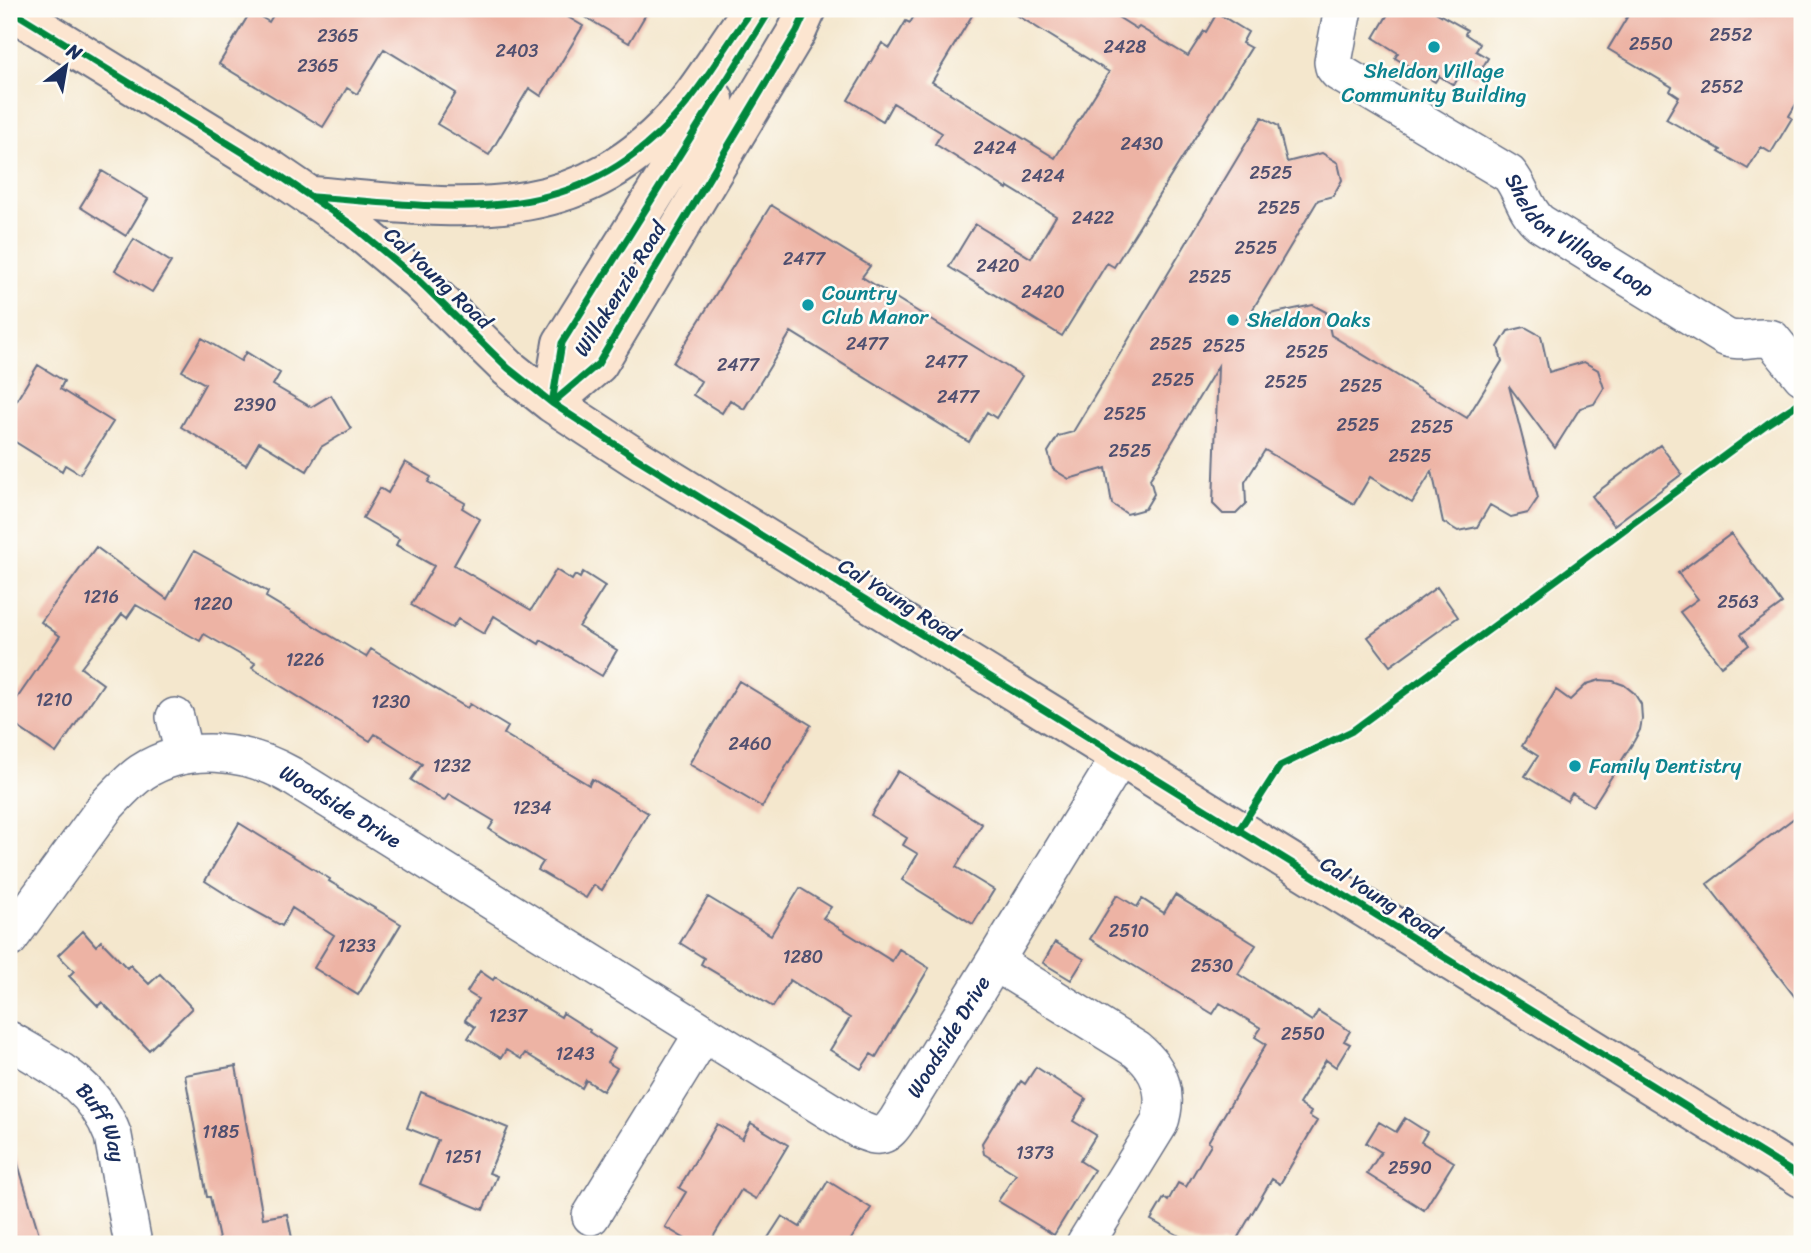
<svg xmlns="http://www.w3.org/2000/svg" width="1811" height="1253" font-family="Sriracha,sans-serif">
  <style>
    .building { fill: #edb3a4 }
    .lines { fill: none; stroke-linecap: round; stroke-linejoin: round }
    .street-casing { stroke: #676f85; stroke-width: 40 }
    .secondary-casing { stroke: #676f85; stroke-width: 42 }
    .street { stroke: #fff; stroke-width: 37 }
    .secondary { stroke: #fce5d0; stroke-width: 38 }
    .cycleway-casing { stroke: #fdfcf7; stroke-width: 11 }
    .cycleway { stroke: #00873e; stroke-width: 7 }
    .culture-dot { fill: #0f9aa8; stroke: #fdfcf7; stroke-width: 2.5 }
    .labels { text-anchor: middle; stroke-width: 5; stroke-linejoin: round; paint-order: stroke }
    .number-label { font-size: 18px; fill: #505070 }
    .culture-label { font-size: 21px; fill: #0d838f; stroke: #fdfcf7; text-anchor: start }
    .street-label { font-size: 21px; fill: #1b2f5e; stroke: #fdfcf7 }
  </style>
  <rect width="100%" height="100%" fill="#fdfcf7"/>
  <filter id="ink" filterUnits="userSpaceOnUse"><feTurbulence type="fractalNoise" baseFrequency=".0143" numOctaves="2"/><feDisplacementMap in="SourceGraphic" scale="14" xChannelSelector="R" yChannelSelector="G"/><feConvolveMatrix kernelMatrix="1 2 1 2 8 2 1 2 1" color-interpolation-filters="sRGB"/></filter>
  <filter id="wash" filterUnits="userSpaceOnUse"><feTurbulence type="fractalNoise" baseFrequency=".00686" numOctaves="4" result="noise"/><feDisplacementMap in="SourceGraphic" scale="28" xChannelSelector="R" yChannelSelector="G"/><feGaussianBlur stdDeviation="1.57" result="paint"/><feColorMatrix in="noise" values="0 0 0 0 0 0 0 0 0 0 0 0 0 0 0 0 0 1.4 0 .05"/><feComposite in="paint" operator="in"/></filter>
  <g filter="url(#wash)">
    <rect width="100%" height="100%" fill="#f4e7cd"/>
    <g id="blocks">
      <path class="building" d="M 277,9 L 554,9 L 583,26 L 541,96 L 529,88 L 489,155 L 437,124 L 456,93 L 384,49 L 357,94 L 347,88 L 323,127 L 219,64 L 251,11 L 269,22 Z
        M 572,9 L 649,9 L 629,43 Z
        M 918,9 L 976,9 L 932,82 L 1055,158 L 1109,72 L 1007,9 L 1105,9 L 1137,29 L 1139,27 L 1188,56 L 1204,31 L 1206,32 L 1217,13 L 1248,32 L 1242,43 L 1251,48 L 1114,267 L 1107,263 L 1062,336 L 949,267 L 975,224 L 1031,258 L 1056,216 L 1008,187 L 1007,189 L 935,144 L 942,133 L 893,103 L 883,121 L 848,100 L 882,43 L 890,48 L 906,21 L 910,23 Z
        M 1391,9 L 1430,9 L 1467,30 L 1465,34 L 1480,44 L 1476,51 L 1488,58 L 1476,79 L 1462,71 L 1454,85 L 1439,76 L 1435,82 L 1395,58 L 1398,53 L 1374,38 Z
        M 1632,9 L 1802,9 L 1802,94 L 1789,116 L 1792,118 L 1771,153 L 1761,147 L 1748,169 L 1719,152 L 1721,150 L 1666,119 L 1679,97 L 1670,91 L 1672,87 L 1608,49 Z
        M 1262,117 L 1278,126 L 1287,162 L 1322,153 L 1338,163 L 1342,180 L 1333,196 L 1318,200 L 1247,319 L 1313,305 L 1326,312 L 1331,335 L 1467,418 L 1502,361 L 1498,347 L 1508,331 L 1525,327 L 1541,336 L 1549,372 L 1584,362 L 1598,370 L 1604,388 L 1594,404 L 1580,408 L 1555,448 L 1509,386 L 1538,498 L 1528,513 L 1511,517 L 1490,505 L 1477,527 L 1458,531 L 1443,522 L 1432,471 L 1412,503 L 1370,477 L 1354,504 L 1265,450 L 1245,482 L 1246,504 L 1236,514 L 1223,514 L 1213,504 L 1218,366 L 1150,479 L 1154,494 L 1145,509 L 1127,514 L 1112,504 L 1106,468 L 1069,479 L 1053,469 L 1048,452 L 1058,436 L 1073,432 Z
        M 102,171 L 148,199 L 126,236 L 80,207 Z
        M 771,205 L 870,266 L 862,277 L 1022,376 L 996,418 L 987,412 L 969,442 L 791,332 L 744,409 L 730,400 L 722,413 L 693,395 L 701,381 L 673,363 Z
        M 134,239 L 171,262 L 152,292 L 115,270 Z
        M 202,338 L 241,361 L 246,352 L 280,373 L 273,385 L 311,407 L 331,395 L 351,429 L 321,447 L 307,471 L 259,442 L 246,465 L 181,427 L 205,384 L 182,371 Z
        M 38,365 L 64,381 L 60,389 L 113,422 L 80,474 L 65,465 L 62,471 L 9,438 L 9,413 Z
        M 1660,445 L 1682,474 L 1614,525 L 1592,496 Z
        M 405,462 L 431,477 L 428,482 L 465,503 L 462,508 L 480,519 L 454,565 L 531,610 L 556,570 L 572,580 L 575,575 L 580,578 L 583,572 L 605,586 L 579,627 L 617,650 L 602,676 L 541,640 L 539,644 L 494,616 L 484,634 L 458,619 L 452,628 L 411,605 L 434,566 L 396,545 L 399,539 L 363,518 L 380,488 L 388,493 Z
        M 1731,534 L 1782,604 L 1741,634 L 1749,645 L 1721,666 L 1680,612 L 1698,599 L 1678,573 Z
        M 96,547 L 167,599 L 194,551 L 268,592 L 266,597 L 366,657 L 371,649 L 467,708 L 470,704 L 508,727 L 504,734 L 589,785 L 592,779 L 648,813 L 602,890 L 594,885 L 586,898 L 538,870 L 543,862 L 489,829 L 494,821 L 449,794 L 444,801 L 411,780 L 422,764 L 375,734 L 370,741 L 252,668 L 255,663 L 204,634 L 200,641 L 136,605 L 127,618 L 122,614 L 81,668 L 103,684 L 56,753 L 9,721 L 9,710 L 60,636 L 41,622 Z
        M 1437,587 L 1458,617 L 1390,666 L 1368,637 Z
        M 1600,680 L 1613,681 L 1624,685 L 1634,693 L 1641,704 L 1642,719 L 1640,730 L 1634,741 L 1593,806 L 1572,793 L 1567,801 L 1525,776 L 1538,756 L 1522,746 L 1556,690 L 1570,700 L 1587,684 Z
        M 739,681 L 811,725 L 762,807 L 689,764 Z
        M 898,771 L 982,824 L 956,867 L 994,890 L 973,924 L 902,880 L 918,854 L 903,845 L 907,838 L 871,815 Z
        M 1802,812 L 1802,1006 L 1707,884 Z
        M 239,823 L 330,879 L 329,881 L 401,924 L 358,995 L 314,968 L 334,935 L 292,908 L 282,926 L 235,900 L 205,881 Z
        M 800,888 L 831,907 L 823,918 L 892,961 L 899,949 L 929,968 L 876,1057 L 871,1054 L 861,1069 L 830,1050 L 850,1018 L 790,980 L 773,1007 L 701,964 L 704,958 L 680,943 L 708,897 L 771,935 Z
        M 1117,895 L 1137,907 L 1142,899 L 1164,913 L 1175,895 L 1256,945 L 1238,974 L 1312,1021 L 1318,1011 L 1350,1031 L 1344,1041 L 1350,1044 L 1336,1067 L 1326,1060 L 1299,1104 L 1311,1112 L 1309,1116 L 1317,1121 L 1280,1184 L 1272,1179 L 1234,1244 L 1194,1244 L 1151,1220 L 1164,1198 L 1168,1201 L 1178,1183 L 1186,1187 L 1211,1144 L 1208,1142 L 1266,1044 L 1255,1037 L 1261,1028 L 1220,1003 L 1213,1014 L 1090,939 Z
        M 83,931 L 96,946 L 101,941 L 127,968 L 130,965 L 149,984 L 160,974 L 192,1008 L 149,1050 L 102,1002 L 98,1006 L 69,976 L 74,971 L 58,955 Z
        M 1055,942 L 1084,959 L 1071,980 L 1043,963 Z
        M 480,971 L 493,980 L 495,977 L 561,1017 L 563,1013 L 590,1030 L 589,1032 L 615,1049 L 607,1062 L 617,1068 L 603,1091 L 586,1080 L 582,1088 L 525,1053 L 521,1059 L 506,1050 L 501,1058 L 468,1038 L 475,1027 L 465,1020 L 478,999 L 467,992 Z
        M 236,1066 L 263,1218 L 287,1214 L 292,1238 L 259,1244 L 220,1244 L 210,1197 L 207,1197 L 185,1075 Z
        M 1036,1067 L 1086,1099 L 1073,1121 L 1096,1135 L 1080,1161 L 1094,1170 L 1054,1235 L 998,1201 L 1016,1174 L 984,1154 L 982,1143 L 1021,1081 L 1025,1084 Z
        M 421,1092 L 508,1128 L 489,1173 L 497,1176 L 483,1210 L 420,1184 L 438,1140 L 407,1128 Z
        M 1405,1118 L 1427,1132 L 1421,1142 L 1454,1162 L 1424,1210 L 1367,1174 L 1381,1152 L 1366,1143 L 1379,1122 L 1396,1132 Z
        M 751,1123 L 788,1145 L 756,1199 L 741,1190 L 709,1244 L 694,1244 L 665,1227 L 686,1192 L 679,1188 L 717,1124 L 742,1139 Z
        M 15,1154 L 42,1244 L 9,1244 L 9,1155 Z
        M 828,1181 L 871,1208 L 848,1244 L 764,1244 L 782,1216 L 800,1227 Z"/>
    </g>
  </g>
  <g filter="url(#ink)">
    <use href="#blocks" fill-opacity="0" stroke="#676f85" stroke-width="2"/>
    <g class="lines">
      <defs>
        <g id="street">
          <path id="s1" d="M 1343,9 L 1333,62 L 1334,67 L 1338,72 L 1509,174 C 1522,189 1524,210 1540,223 L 1725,337 C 1740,344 1756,335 1772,339 L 1802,376"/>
          <path d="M 175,717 L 184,755"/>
          <path id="s2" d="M 9,939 L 106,806 C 117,794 129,781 142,772 C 187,743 246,750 290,775 L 860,1130 C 880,1139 886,1137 898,1119 L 1120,757"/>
          <path d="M 995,962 L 1137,1050 C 1161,1070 1169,1095 1159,1124 L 1085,1244"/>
          <path id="s3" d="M 9,1040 C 54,1067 94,1084 113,1136 L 133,1244"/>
          <path d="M 591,1216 L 703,1034"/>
        </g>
        <path id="secondary" d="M 9,9 L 273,171 L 352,225 L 418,280 L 508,368 L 552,403 L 636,458 L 1802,1178
          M 312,196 C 454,208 577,232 682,109 C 708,78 728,41 753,9
          M 552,403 L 598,364 L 797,31 L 807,9
          M 552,403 L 562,343 L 714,99"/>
      </defs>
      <use href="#street" class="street-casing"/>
      <use href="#secondary" class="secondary-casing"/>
      <use href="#street" class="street"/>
      <use href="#secondary" class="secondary"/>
      <defs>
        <path id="cycleway" d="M 9,9 L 273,171 L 352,225 L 418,280 L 508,368 L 552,403 L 636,458 L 1802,1178
          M 313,197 C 455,208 578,231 682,109 C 709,78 728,41 753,9
          M 552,403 L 598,364 L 797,31 L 807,9
          M 552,403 L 562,343 L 771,9
          M 1239,830 L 1280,766 L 1352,731 L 1767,424 L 1802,401"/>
      </defs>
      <use href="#cycleway" class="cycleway-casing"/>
      <use href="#cycleway" class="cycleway"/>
    </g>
  </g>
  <g class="culture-dot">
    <circle cx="1434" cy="47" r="7"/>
    <circle cx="808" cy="305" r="7"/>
    <circle cx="1233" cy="320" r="7"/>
    <circle cx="1575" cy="766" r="7"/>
  </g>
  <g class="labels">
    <g class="number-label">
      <text x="1731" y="41">2552</text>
      <text x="338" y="42">2365</text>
      <text x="1651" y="50">2550</text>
      <text x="1125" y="53">2428</text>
      <text x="517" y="57">2403</text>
      <text x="318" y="72">2365</text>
      <text x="1722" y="93">2552</text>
      <text x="1142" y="150">2430</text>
      <text x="995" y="154">2424</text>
      <text x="1271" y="179">2525</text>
      <text x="1043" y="182">2424</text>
      <text x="1279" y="214">2525</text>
      <text x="1093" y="224">2422</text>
      <text x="1256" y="254">2525</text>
      <text x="804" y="265">2477</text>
      <text x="998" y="272">2420</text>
      <text x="1210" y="283">2525</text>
      <text x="1043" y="298">2420</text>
      <text x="867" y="350">2477</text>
      <text x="1171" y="350">2525</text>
      <text x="1224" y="352">2525</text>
      <text x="1307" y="358">2525</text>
      <text x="946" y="368">2477</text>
      <text x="738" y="371">2477</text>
      <text x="1173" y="386">2525</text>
      <text x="1286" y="388">2525</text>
      <text x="1361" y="392">2525</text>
      <text x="958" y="403">2477</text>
      <text x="255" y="411">2390</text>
      <text x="1125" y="420">2525</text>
      <text x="1358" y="431">2525</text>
      <text x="1432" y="433">2525</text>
      <text x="1130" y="457">2525</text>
      <text x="1410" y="462">2525</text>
      <text x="101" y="603">1216</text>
      <text x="1738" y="608">2563</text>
      <text x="213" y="610">1220</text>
      <text x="305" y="666">1226</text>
      <text x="54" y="706">1210</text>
      <text x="391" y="708">1230</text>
      <text x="750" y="750">2460</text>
      <text x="452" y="772">1232</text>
      <text x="532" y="814">1234</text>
      <text x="1129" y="937">2510</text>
      <text x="357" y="952">1233</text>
      <text x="803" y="963">1280</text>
      <text x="1212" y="972">2530</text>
      <text x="508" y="1022">1237</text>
      <text x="1303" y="1040">2550</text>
      <text x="575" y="1060">1243</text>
      <text x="221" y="1138">1185</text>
      <text x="1035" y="1159">1373</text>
      <text x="463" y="1163">1251</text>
      <text x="1410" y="1174">2590</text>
    </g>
    <g class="culture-label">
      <text x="1434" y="78" text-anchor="middle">Sheldon Village<tspan x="1434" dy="24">Community Building</tspan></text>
      <text x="822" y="300">Country<tspan x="822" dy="24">Club Manor</tspan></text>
      <text x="1247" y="327">Sheldon Oaks</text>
      <text x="1589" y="773">Family Dentistry</text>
    </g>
    <g class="street-label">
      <text dy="7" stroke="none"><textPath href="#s1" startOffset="360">Sheldon Village Loop</textPath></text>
      <text transform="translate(438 278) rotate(43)" y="7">Cal Young Road</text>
      <text transform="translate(620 289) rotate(-58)" y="7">Willakenzie Road</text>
      <text transform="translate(899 600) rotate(32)" y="7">Cal Young Road</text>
      <text dy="7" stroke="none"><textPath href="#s2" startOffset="429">Woodside Drive</textPath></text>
      <text transform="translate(1381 898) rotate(32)" y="7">Cal Young Road</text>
      <text dy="7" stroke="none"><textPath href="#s2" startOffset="1183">Woodside Drive</textPath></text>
      <text dy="7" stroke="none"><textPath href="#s3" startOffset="128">Buff Way</textPath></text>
    </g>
  </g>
  <rect width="1811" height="1253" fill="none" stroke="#fdfcf7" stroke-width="35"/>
  <g transform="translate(66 66) rotate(31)" stroke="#fdfcf7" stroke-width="5" paint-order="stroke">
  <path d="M0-5L12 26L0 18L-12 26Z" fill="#1b2f5e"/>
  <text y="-10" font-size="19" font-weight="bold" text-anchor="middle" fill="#1b2f5e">N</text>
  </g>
</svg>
